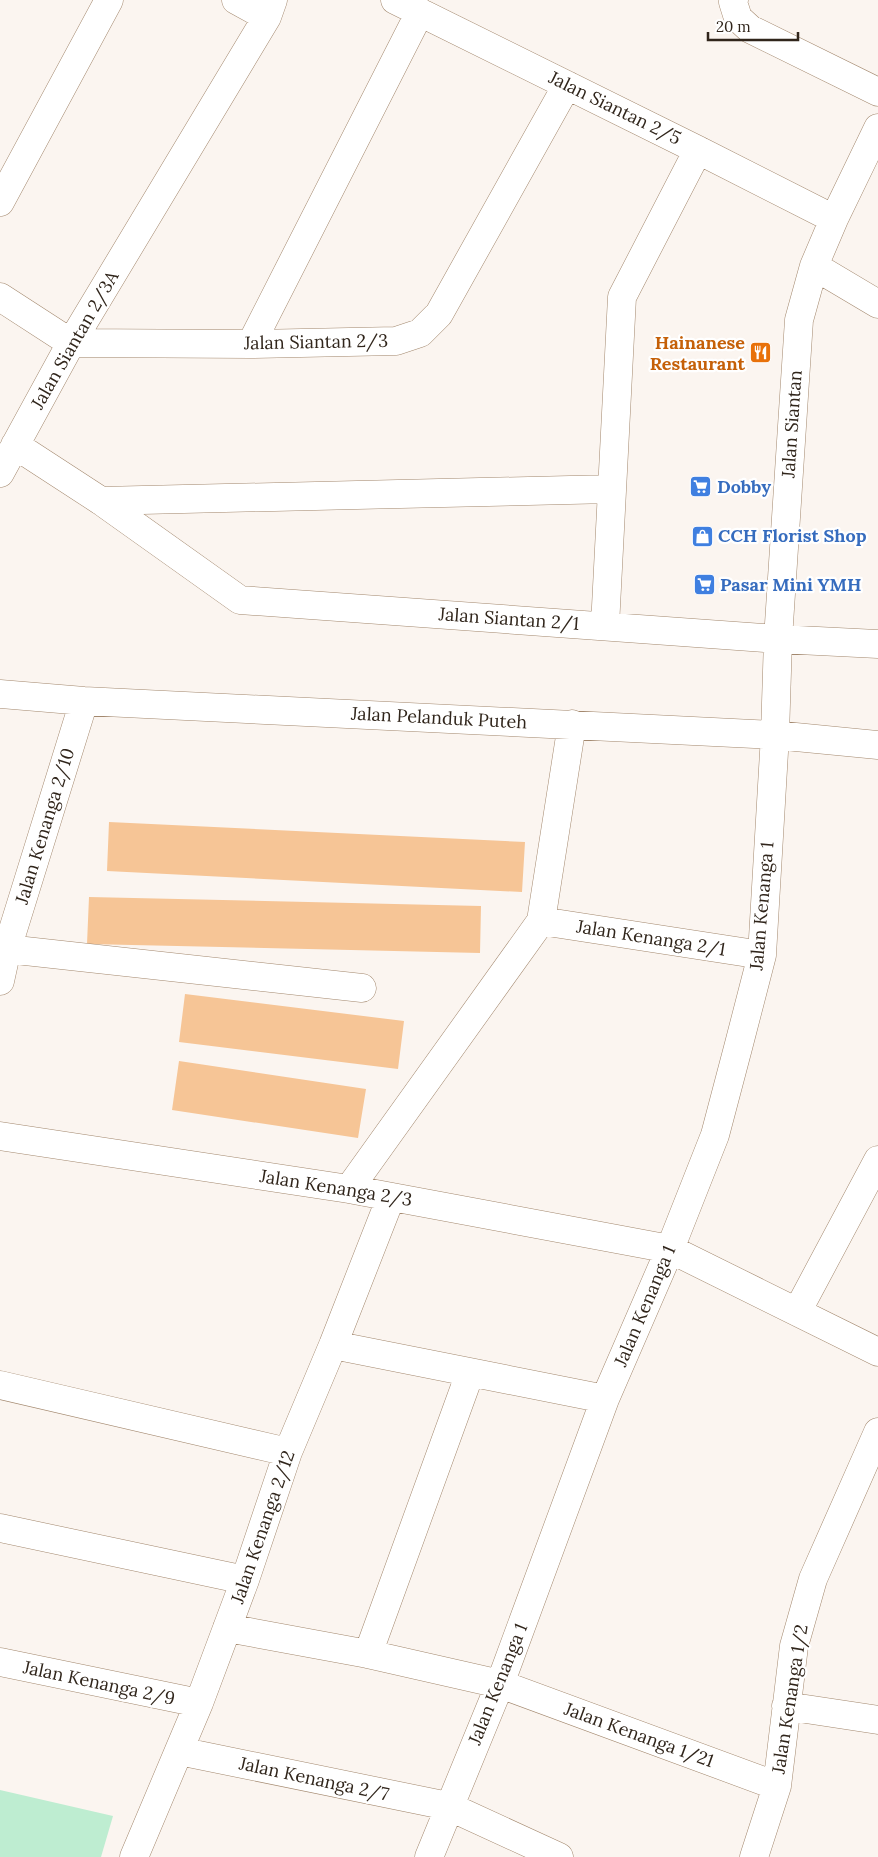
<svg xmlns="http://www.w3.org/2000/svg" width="878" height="1857" font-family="Lora,serif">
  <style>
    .green { fill: #beedd1 }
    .building { fill: #f6c596 }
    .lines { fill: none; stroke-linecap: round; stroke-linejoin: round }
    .minor-casing { stroke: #a3886e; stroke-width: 29 }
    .minor { stroke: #fff; stroke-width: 28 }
    .labels { text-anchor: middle; stroke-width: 4.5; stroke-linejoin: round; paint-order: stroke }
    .street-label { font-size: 18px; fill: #30251b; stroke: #fff }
    .food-label { font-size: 18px; font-weight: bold; fill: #c56008; stroke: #fff; text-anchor: end }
    .shop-label { font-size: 18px; font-weight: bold; fill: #366cbe; stroke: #fff; text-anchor: start }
  </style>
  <rect width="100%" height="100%" fill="#fbf5f0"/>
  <path class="green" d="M 0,1790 L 113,1816 L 101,1857 L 0,1857 Z"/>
  <path class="building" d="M 109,822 L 525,842 L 522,892 L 107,871 Z
    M 89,897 L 481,906 L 480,953 L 87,944 Z
    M 185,994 L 404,1021 L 398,1069 L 179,1042 Z
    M 179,1061 L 366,1089 L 358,1138 L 172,1110 Z"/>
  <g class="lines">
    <defs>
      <path id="minor" d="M 236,0 L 267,17
        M 395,0 L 698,150 L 834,219
        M 734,0 L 733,2 L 738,18 L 750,29 L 878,92
        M 0,202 L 109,0
        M 814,266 L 878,304
        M 0,297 L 71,343 L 251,344 L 396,341 L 420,333 L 439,314 L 567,85
        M 251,344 L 420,12
        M 15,445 L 101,501 L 240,600 L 778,639 L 878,644
        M 0,473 L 71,343 L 267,17 L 273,0
        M 101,501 L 611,489
        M 605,626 L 622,297 L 698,150
        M 0,694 L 84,701 L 775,735 L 878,745
        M 541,921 L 762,955
        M 7,949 L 362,988
        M 0,981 L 7,949 L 84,701
        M 0,1136 L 349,1189 L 670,1249 L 878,1352
        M 349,1189 L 541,921 L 572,724
        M 797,1312 L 878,1160
        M 333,1345 L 605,1399
        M 0,1385 L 288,1452
        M 0,1528 L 245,1580
        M 227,1628 L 368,1654 L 500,1684 L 777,1786
        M 368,1654 L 470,1373
        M 0,1662 L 199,1703
        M 786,1706 L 878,1720
        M 179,1751 L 448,1806 L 559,1857
        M 134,1857 L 199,1703 L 245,1580 L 288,1452 L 333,1345 L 391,1197
        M 429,1857 L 500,1684 L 605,1399 L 670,1249 L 715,1135 L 739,1044 L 762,955 L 775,735 L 778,639 L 799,320 L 814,266 L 834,219 L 878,128
        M 754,1857 L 777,1786 L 794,1646 L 813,1579 L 878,1432"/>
    </defs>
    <use href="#minor" class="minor-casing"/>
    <use href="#minor" class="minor"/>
  </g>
  <defs>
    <symbol id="restaurant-square" viewBox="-11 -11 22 22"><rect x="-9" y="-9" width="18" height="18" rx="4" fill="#e8710a" stroke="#fff"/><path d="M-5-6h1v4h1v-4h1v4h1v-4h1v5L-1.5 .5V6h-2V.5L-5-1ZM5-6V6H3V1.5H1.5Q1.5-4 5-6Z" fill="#fff"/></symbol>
    <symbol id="supermarket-square" viewBox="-11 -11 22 22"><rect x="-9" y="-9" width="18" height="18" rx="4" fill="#3f7fe0" stroke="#fff"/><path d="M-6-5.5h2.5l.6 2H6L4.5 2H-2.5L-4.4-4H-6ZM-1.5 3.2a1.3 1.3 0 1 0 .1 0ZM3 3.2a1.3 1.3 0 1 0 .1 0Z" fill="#fff"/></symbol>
    <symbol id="shop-square" viewBox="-11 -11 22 22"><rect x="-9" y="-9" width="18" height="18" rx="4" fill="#3f7fe0" stroke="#fff"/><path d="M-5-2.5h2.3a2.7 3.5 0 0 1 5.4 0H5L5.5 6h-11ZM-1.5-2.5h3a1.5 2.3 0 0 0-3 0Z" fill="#fff"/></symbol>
  </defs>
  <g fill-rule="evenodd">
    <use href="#restaurant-square" x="748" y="340" width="25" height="25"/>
    <use href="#supermarket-square" x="688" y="474" width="25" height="25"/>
    <use href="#shop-square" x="690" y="524" width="25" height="25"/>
    <use href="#supermarket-square" x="692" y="572" width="25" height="25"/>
  </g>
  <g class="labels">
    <g class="street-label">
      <text transform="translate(615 108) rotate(26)" y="6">Jalan Siantan 2/5</text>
      <text transform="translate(75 340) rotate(-60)" y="6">Jalan Siantan 2/3A</text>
      <text transform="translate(316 342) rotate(-1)" y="6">Jalan Siantan 2/3</text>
      <text transform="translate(792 424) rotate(-86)" y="6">Jalan Siantan</text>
      <text transform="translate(509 619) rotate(4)" y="6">Jalan Siantan 2/1</text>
      <text transform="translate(439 718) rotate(3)" y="6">Jalan Pelanduk Puteh</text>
      <text transform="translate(45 826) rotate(-73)" y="6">Jalan Kenanga 2/10</text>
      <text transform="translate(762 906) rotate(-85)" y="6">Jalan Kenanga 1</text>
      <text transform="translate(651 938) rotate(9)" y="6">Jalan Kenanga 2/1</text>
      <text transform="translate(336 1188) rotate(9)" y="6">Jalan Kenanga 2/3</text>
      <text transform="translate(645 1306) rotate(-67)" y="6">Jalan Kenanga 1</text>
      <text transform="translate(263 1527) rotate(-71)" y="6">Jalan Kenanga 2/12</text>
      <text transform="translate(99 1683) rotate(12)" y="6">Jalan Kenanga 2/9</text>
      <text transform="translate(498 1684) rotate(-68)" y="6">Jalan Kenanga 1</text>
      <text transform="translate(790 1699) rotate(-81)" y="6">Jalan Kenanga 1/2</text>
      <text transform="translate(639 1735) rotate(20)" y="6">Jalan Kenanga 1/21</text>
      <text transform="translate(314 1779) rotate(12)" y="6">Jalan Kenanga 2/7</text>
    </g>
    <g class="food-label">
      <text x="745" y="349">Hainanese<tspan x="745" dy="21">Restaurant</tspan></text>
    </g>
    <g class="shop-label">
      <text x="717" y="493">Dobby</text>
      <text x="718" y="542">CCH Florist Shop</text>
      <text x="720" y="591">Pasar Mini YMH</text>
    </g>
  </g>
  <path d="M708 32v8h90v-8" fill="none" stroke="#30251b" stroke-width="2.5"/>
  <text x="716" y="32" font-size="15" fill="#30251b" stroke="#ffffff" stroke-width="4" paint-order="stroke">20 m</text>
</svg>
